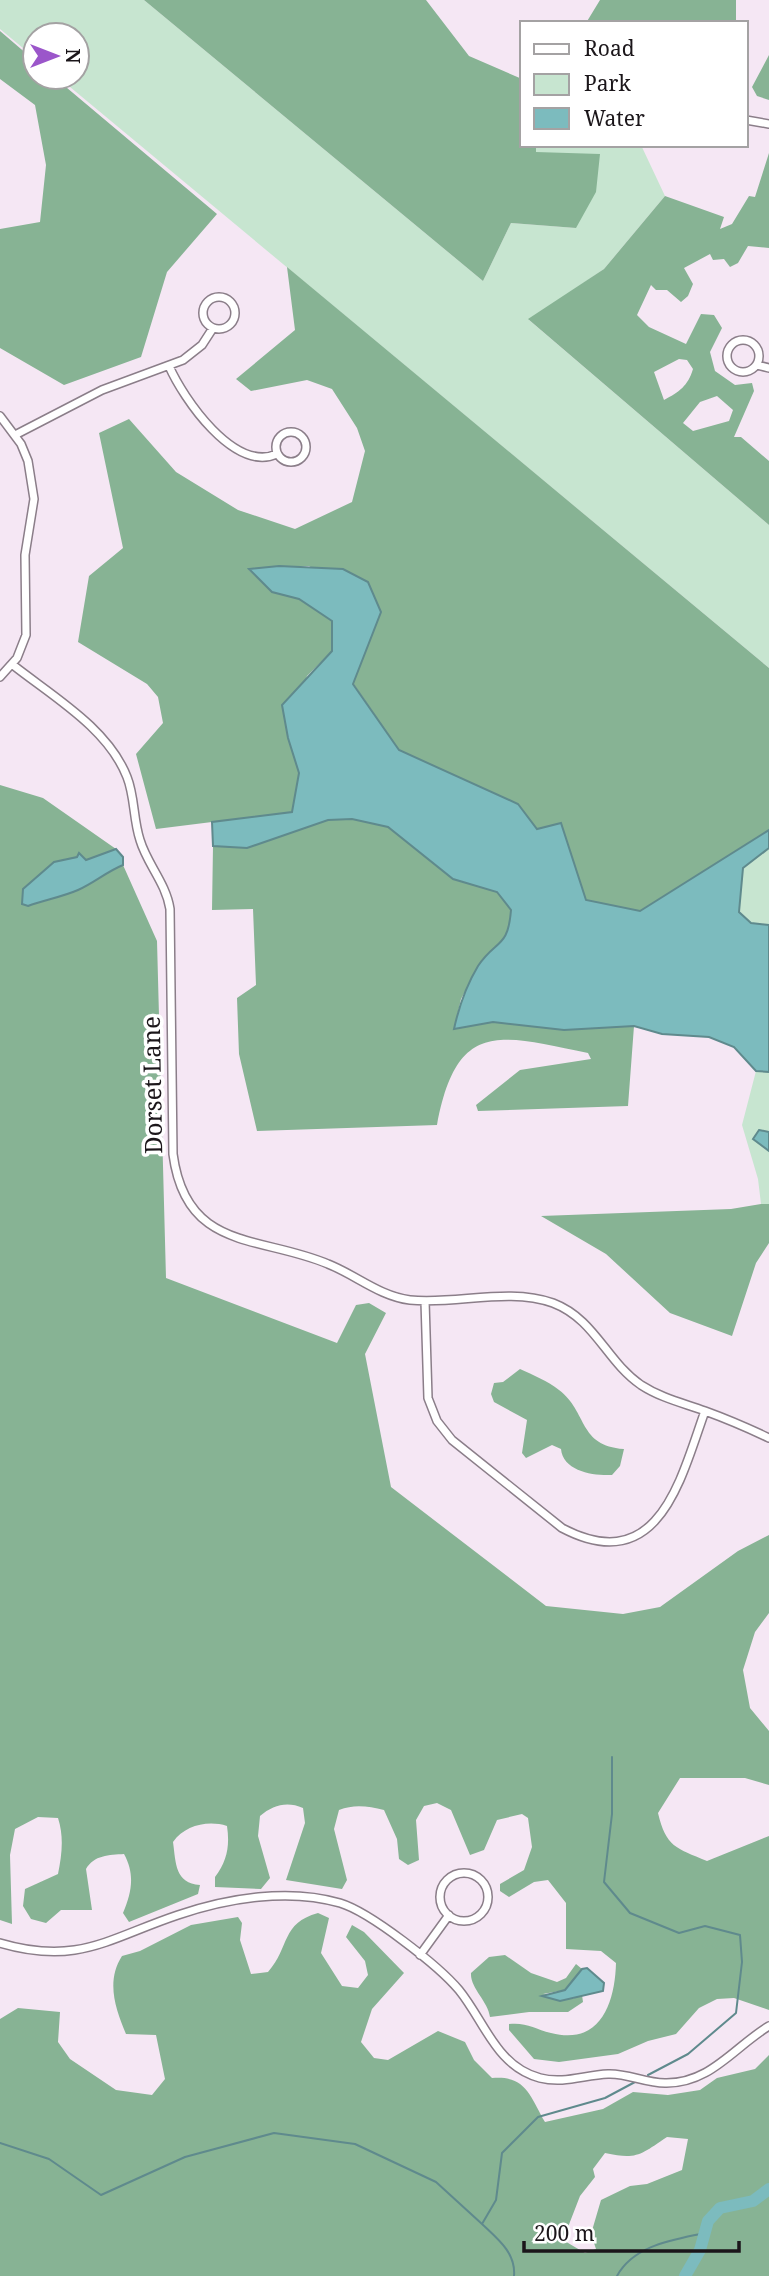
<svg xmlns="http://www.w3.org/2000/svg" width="769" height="2276" font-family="'Noto Serif',serif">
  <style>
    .green { fill: #c7e5d0 }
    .forest { fill: #87b394; fill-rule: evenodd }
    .water { fill: #7cbbbe; stroke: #5f8a8d; stroke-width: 2 }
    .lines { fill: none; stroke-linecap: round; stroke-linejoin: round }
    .stream { stroke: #5f8a8d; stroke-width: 2 }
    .river { stroke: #7cbbbe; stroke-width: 12 }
    .street-casing { stroke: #8b7e89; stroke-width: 10 }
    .street { stroke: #fff; stroke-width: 7 }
    .labels { text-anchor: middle; stroke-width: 7; stroke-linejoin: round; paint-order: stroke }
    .street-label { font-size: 24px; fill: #1b161a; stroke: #fff }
  </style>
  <rect width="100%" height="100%" fill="#f5e7f4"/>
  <path class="green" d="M 0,0 L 144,0 L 483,281 L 511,223 L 576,228 L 535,152 L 536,145 L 641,145 L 665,196 L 604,269 L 529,320 L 769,525 L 769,668 L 58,77 L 77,77 L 77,35 L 35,35 L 35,58 L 0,29 Z
    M 769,848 L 769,925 L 751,923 L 739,912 L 743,868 Z
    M 756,1071 L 769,1072 L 769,1204 L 761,1204 L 758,1179 L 742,1125 Z"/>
  <path class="forest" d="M 144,0 L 426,0 L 469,56 L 522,79 L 522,145 L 536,145 L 536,152 L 600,154 L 596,192 L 576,228 L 511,223 L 483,281 Z
    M 600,0 L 736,0 L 736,23 L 586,23 Z
    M 0,31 L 35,61 L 35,77 L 54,77 L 217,214 L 167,272 L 141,357 L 64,385 L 0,348 L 0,229 L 40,222 L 46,165 L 35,105 L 0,79 Z
    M 769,55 L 769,100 L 757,96 L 752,87 Z
    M 769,153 L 769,248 L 748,246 L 738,263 L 730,267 L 724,259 L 713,260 L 710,254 L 684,268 L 693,284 L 688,296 L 681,302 L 667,290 L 656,290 L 651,285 L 637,315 L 649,327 L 686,344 L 701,314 L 714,315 L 722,328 L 710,352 L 715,371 L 735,385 L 752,383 L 754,391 L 734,437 L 741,437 L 769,461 L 769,525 L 528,319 L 604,269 L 665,196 L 724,217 L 720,229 L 732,224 L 749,196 L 755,197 ZM 679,359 L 687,360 L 693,369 C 688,386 679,392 664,400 L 654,372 ZM 717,396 L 733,410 L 729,421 L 693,431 L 683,423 L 700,402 Z
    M 287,267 L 769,668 L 769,830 L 640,911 L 585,900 L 561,823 L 537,829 L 518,804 L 399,750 L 353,683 L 381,612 L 309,566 L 249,570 L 272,592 L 299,599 L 332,621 L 332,651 L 307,676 L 288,738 L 299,773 L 292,812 L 156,829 L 136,754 L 163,723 L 158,697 L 147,684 L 78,642 L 89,576 L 123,548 L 99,433 L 129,419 L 176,472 L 238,510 L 295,529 L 352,502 L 365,451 L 357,428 L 332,389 L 307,380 L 251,391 L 236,379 L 295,330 Z
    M 0,785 L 43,798 L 116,849 L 123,857 L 123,865 L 157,941 L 166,1278 L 337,1343 L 356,1305 L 369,1303 L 386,1313 L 365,1354 L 391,1487 L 546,1606 L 623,1614 L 660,1607 L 738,1551 L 769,1535 L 769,1613 L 755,1632 L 743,1670 L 750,1708 L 769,1731 L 769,1785 L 745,1778 L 680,1778 L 658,1813 C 666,1847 676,1848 707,1861 L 769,1836 L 769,2010 L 734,1998 L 717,1999 L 699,2008 L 676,2034 L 648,2041 L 618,2054 L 559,2062 L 534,2059 L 509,2030 L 509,2024 C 526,2022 535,2029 551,2033 C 601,2046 615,2002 616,1963 L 601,1951 L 566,1949 L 566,1903 L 548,1880 L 534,1882 L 509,1897 L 500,1891 L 500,1884 L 524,1870 L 532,1847 L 528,1818 L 522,1814 L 497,1820 L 484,1850 L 470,1855 L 451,1810 L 437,1803 L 424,1806 L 416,1820 L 419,1860 L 408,1865 L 399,1859 L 397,1839 L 384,1810 C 368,1806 354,1804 339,1810 L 334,1829 L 347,1880 L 342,1889 L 286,1880 L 305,1823 L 303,1808 C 287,1801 273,1805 260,1816 L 258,1836 L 270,1878 L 261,1889 L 215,1887 L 215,1877 C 227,1861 230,1846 227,1826 C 208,1820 185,1825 173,1842 C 176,1864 175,1883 200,1885 L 198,1894 L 129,1922 L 123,1913 C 132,1892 135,1874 124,1854 C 109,1855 94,1855 86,1869 L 92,1910 L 61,1910 L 46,1923 L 31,1919 L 23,1906 L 25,1889 L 58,1874 C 62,1854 64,1837 58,1818 L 38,1817 L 15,1829 L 10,1855 L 12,1924 L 0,1920 Z
    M 352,819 L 388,827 L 453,879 L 497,891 L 511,910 L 509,934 L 480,964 L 461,999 L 454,1029 L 493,1022 L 564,1030 L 634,1026 L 628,1106 L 478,1111 L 476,1105 L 520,1070 L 591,1059 L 588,1053 C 500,1035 457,1018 437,1125 L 257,1131 L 239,1054 L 237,998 L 256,985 L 253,909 L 212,910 L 213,846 L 247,848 L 328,820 Z
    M 761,1204 L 769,1204 L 769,1243 L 756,1263 L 732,1336 L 670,1313 L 606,1254 L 541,1216 L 731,1209 Z
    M 520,1369 C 533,1375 548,1381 559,1390 C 588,1412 578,1446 624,1449 L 620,1466 L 612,1475 C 593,1476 563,1471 561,1449 L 552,1445 L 526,1458 L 522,1453 L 527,1420 L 494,1402 L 491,1394 L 494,1383 L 503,1382 Z
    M 318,1913 L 329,1918 L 321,1953 L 342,1986 L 358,1988 L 368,1975 L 365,1961 L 346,1937 L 352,1925 L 364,1932 L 404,1973 L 372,2009 L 361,2042 L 374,2058 L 388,2060 L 438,2031 L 465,2042 L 474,2060 L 492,2078 C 526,2075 530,2096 545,2122 L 603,2109 L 633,2092 L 668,2095 L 700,2090 L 717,2078 L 755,2069 L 769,2055 L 769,2276 L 0,2276 L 0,2019 L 18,2008 L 60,2012 L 58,2042 L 70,2059 L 116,2090 L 152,2095 L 165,2079 L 156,2035 L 126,2034 C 115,2008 106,1981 122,1956 L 140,1951 L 191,1925 L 238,1917 L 242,1923 L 240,1940 L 251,1974 L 268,1972 C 290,1947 281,1923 318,1913 ZM 667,2137 L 688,2139 L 682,2170 L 647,2184 L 630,2186 L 601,2200 L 591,2234 L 596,2249 L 585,2253 L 563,2240 L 580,2196 L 595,2177 L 593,2169 L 605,2153 C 637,2160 640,2155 667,2137 Z
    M 505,1955 L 531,1973 L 557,1982 L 566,1978 L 576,1964 L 582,1969 L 565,1990 L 543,1994 L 572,1999 L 582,1995 L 583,2002 L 568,2012 L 529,2012 L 490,2017 C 488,2001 470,1988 471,1973 L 489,1957 Z"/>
  <path class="water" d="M 279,566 L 343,569 L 368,582 L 381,612 L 353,684 L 399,750 L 518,804 L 537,829 L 561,823 L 586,900 L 640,911 L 769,830 L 769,848 L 743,868 L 739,912 L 751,923 L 769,925 L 769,1072 L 756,1071 L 734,1047 L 709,1037 L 662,1034 L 634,1026 L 564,1030 L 493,1022 L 454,1029 C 459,1006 466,986 478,966 C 496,939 508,949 511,910 L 497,892 L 453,879 L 388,827 L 352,819 L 328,820 L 247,848 L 213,846 L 212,822 L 292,812 L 299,773 L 288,738 L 282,705 L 332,651 L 332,621 L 299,599 L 272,592 L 249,569 Z
    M 116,849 L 123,857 L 123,865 C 106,872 94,883 78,890 C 62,897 44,900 28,906 L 22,904 L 23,889 L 54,862 L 77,857 L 79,853 L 86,860 Z
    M 759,1130 L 769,1132 L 769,1151 L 753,1139 Z
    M 587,1968 L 604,1983 L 603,1991 L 560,2001 L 542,1996 L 565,1990 L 582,1969 Z"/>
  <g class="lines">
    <path class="stream" d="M 612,1757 L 612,1814 L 604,1882 L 630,1913 L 679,1933 L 705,1926 L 740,1935 L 742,1962 L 736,2013 L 688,2054 L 648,2075
      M 0,2143 L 49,2159 L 101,2195 L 185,2157 L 274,2133 L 355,2144 L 436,2182 L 482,2224
      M 514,2276 C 516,2253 498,2239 482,2224 L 496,2200 L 502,2153 L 538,2117 L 605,2098 L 635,2082
      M 617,2276 C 634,2245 673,2240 705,2233"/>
    <path class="river" d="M 685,2276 L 700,2250 L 708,2221 L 720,2208 L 753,2201 L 769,2189"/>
    <defs>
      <path id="street" d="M 746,120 L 769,124
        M203 313a16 16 0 1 1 32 0a16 16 0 1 1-32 0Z
        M727 356a16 16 0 1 1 32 0a16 16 0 1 1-32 0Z
        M 757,365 L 769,368
        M 169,366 C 183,398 234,473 277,454
        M 0,416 L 21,444 L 28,461 L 34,499 L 25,555 L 26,635 L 17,658 L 0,677
        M276 447a15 15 0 1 1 30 0a15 15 0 1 1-30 0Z
        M 15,435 L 102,390 L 183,360 L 202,345 L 213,328
        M 13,665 C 52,696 108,728 127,777 C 135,797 133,819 140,840 C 147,864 166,883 170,909 L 173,1154 C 186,1252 260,1235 328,1264 C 356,1275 379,1296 410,1300 C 456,1305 508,1287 553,1303 C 595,1319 606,1361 641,1385 C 661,1398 683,1403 705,1411 C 727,1419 748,1428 769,1438
        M 425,1301 L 428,1398 L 437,1421 L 452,1440 L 562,1528 C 659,1579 681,1478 705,1411
        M440 1897a24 24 0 1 1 48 0a24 24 0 1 1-48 0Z
        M 0,1943 C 78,1966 109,1938 178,1915 C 228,1898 289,1888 340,1903 C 370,1912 439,1966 459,1990 C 485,2022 496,2066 540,2078 C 564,2084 584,2075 608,2074 C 627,2073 645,2083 665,2083 C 710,2084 734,2047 769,2026
        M 420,1955 L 449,1915"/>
    </defs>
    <use href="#street" class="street-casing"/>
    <use href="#street" class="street"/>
  </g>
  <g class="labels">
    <g class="street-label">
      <text transform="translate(153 1085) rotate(-91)" y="8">Dorset Lane</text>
    </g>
  </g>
  <rect x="520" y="21" width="228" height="126" fill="#ffffff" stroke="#a4a2a3" stroke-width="2"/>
  <rect x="534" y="44" width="35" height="10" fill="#ffffff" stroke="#a4a2a3" stroke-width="2"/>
  <text x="584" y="56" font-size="21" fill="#1b161a">Road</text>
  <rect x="534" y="74" width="35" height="21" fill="#c7e5d0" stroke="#a4a2a3" stroke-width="2"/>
  <text x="584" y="91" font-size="21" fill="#1b161a">Park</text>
  <rect x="534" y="108" width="35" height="21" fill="#7cbbbe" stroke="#a4a2a3" stroke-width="2"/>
  <text x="584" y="126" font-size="21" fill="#1b161a">Water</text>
  <g transform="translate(56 56) rotate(90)"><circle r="33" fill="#ffffff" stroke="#a4a2a3" stroke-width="2"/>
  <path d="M0-5L12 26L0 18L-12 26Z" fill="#9b56ca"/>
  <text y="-10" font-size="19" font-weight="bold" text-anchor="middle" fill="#1b161a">N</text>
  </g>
  <path d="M524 2241v10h215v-10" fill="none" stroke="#1b161a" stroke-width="3.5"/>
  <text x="534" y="2241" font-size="21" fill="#1b161a" stroke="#ffffff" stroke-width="5" paint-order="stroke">200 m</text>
</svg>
